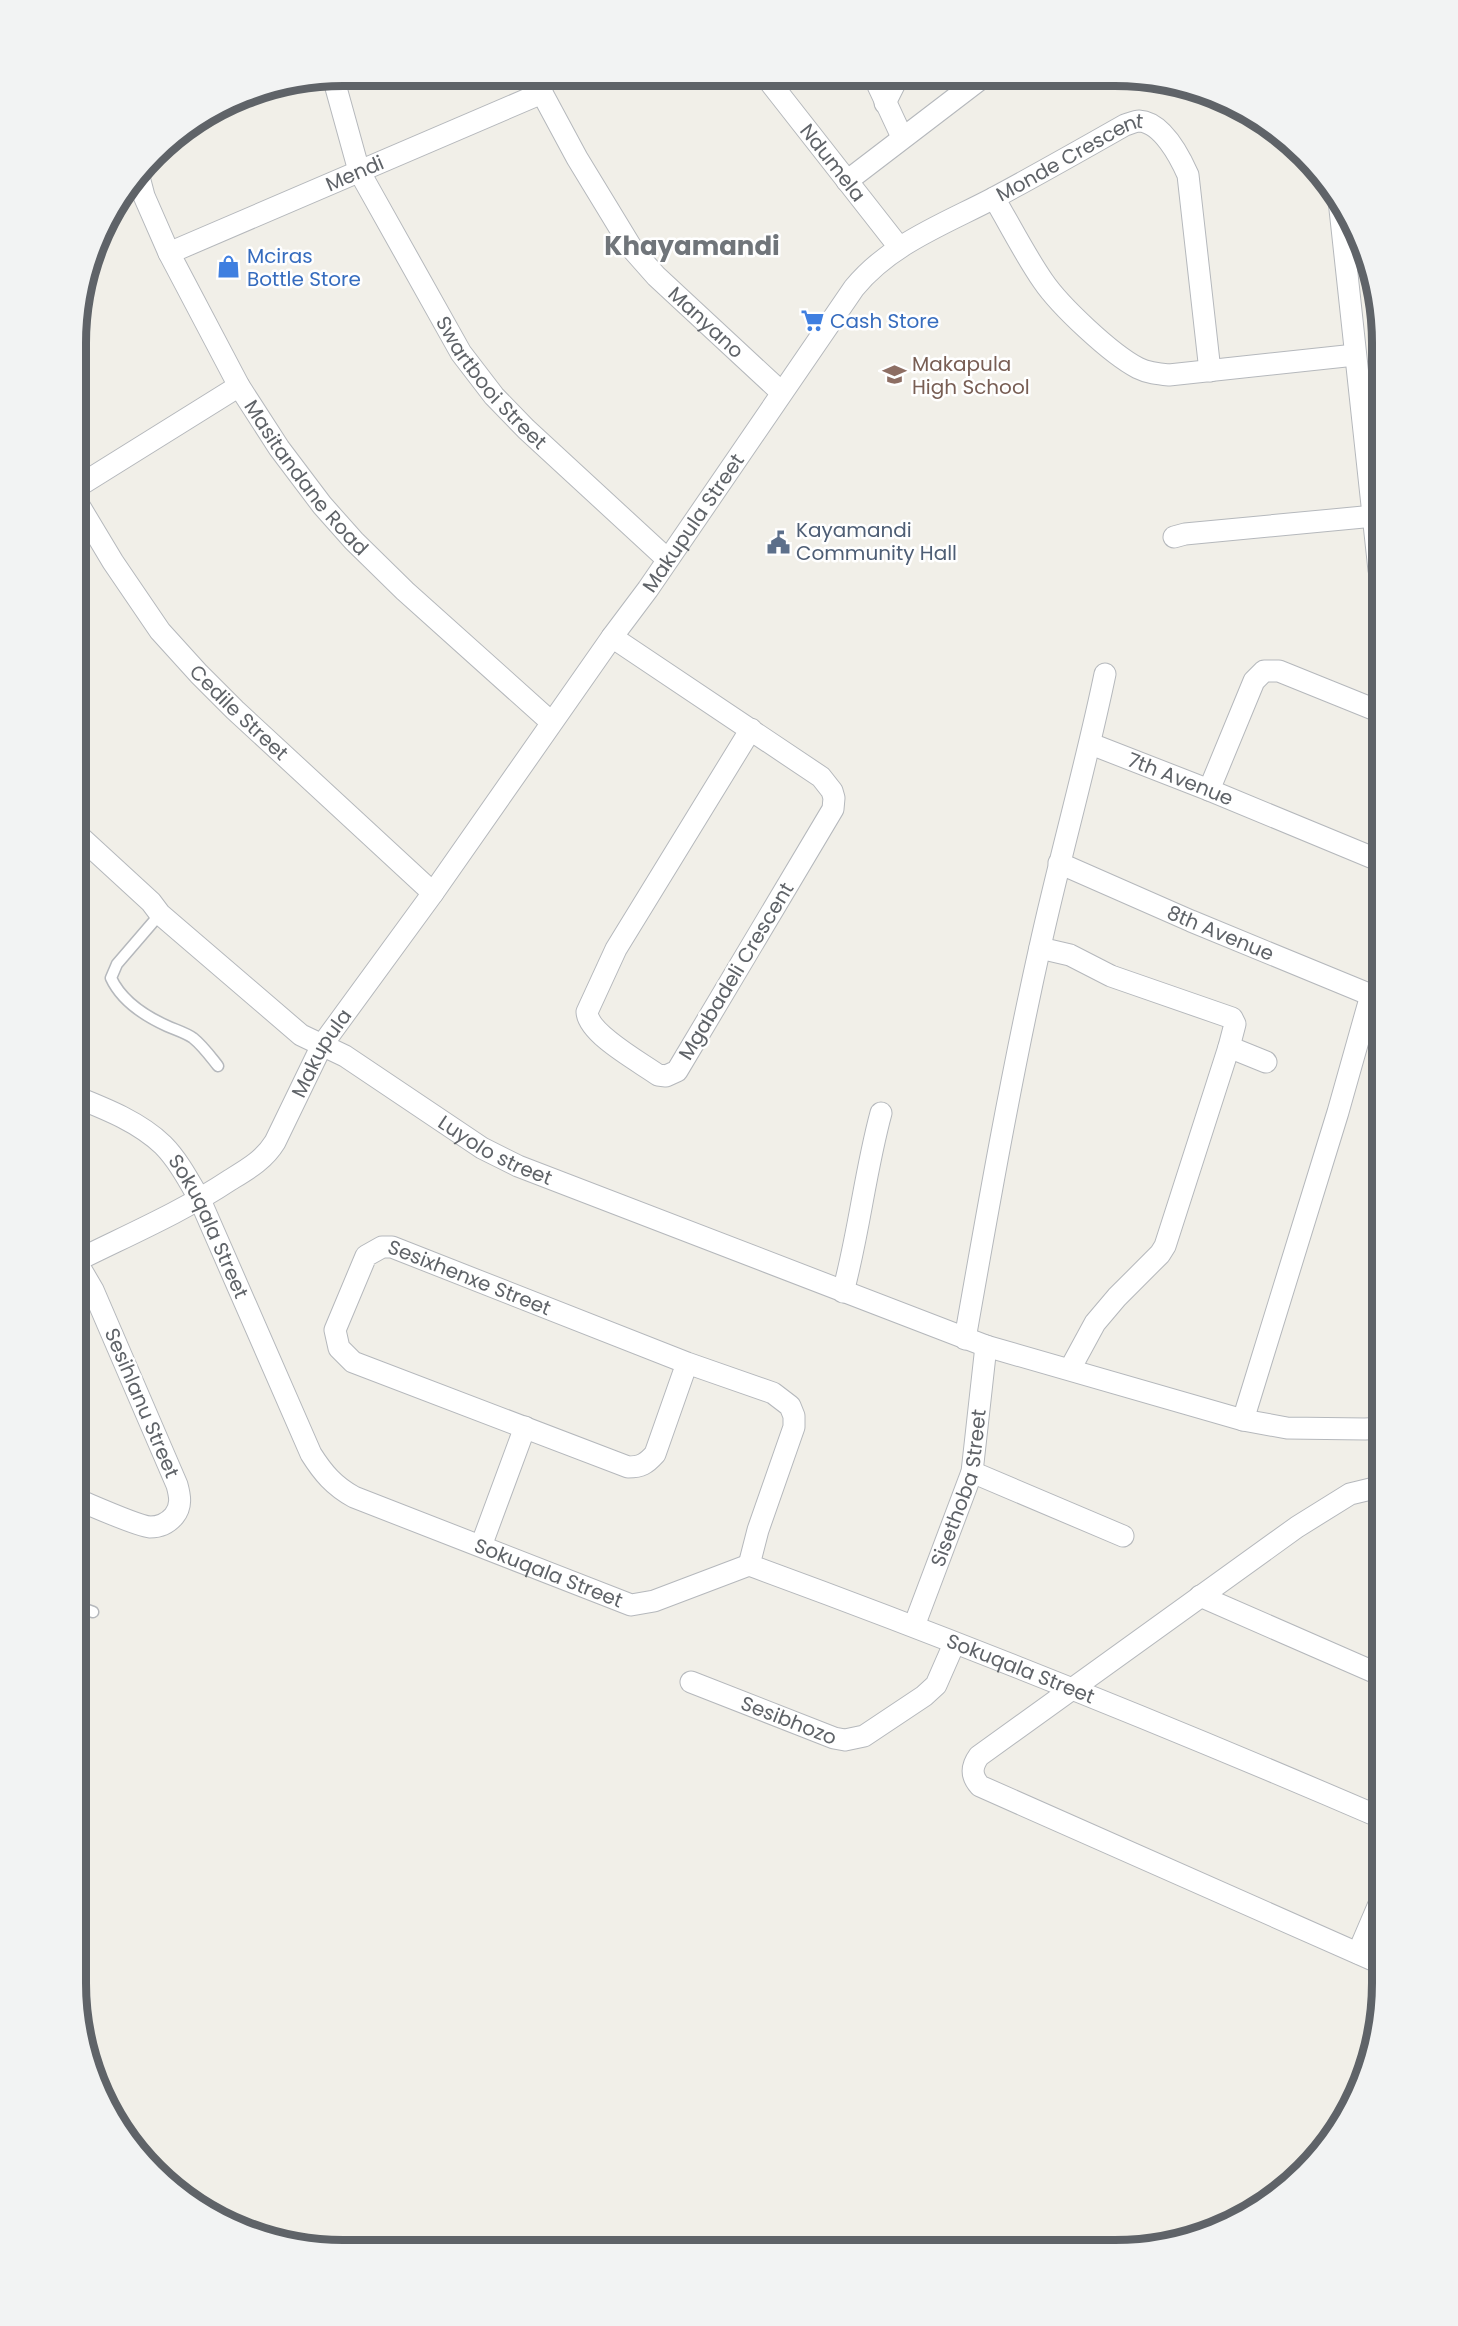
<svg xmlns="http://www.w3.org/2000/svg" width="1458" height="2326" font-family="Poppins,sans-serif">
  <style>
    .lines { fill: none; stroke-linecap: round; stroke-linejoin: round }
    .lane-casing { stroke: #b5b8bc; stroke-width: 13 }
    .street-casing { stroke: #b5b8bc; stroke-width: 23 }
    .lane { stroke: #fff; stroke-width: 10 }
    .street { stroke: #fff; stroke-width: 21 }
    .labels { text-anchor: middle; stroke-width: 5; stroke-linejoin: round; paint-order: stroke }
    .street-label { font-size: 20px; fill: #5f6368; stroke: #fff }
    .shop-label { font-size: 20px; fill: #366cbe; stroke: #fff; text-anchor: start }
    .education-label { font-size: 20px; fill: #785e54; stroke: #fff; text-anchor: start }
    .service-label { font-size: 20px; fill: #4e5e75; stroke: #fff; text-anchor: start }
    .district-label { font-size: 26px; font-weight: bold; fill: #70757a; stroke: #fff }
    .rim { fill: none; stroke: #5f6368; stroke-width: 8 }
  </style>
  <rect width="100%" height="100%" fill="#f1efe8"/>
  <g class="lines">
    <defs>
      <path id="lane" d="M 160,914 L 117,964 L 111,978 C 122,1002 145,1016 167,1026 C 176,1030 186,1033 193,1038 C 203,1046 210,1056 218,1066
        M 76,1606 L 93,1612"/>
      <g id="street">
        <path id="s1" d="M 537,76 L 542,93 L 577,158 L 633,250 L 656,276 L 781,392"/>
        <path id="s2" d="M 765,76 L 899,247"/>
        <path id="s3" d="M 333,77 L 359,171 L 461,353 L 494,396 L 526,429 L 667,559"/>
        <path d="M 874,77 L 902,137"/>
        <path d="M 885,103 L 898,77"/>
        <path id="s4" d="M 139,177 L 144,196 L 169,253 L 239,386 L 279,448 L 322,505 L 354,541 L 405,591 L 551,722"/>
        <path d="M 847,181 L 983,77"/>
        <path d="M 994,198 C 1010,225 1025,255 1043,281 C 1060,306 1111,354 1138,368 C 1148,373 1158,374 1169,375 L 1355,355"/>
        <path d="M 1339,200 L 1379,570"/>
        <path id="s5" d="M 169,253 L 542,93"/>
        <path d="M 77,487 L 239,386"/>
        <path id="s6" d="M 77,502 L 113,562 L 160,631 L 199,674 L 235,710 L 433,893"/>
        <path d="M 1174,537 L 1185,534 L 1374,516"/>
        <path d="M 612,637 L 821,777 L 832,791 L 834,798 L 833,809 L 677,1071 L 666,1076 L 658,1075 C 640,1062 588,1034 587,1012 L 616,949 L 751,729"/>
        <path id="s7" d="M 1091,744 L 1209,790 L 1383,862"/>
        <path d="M 1209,790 L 1254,681 L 1264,671 L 1279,671 L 1383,713"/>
        <path id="s8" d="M 77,834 L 151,902 L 160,914 L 301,1035 L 345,1056 L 482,1148 L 518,1166 L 986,1346 L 1243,1420 L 1287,1428 L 1365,1429 L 1383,1428"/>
        <path id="s9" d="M 1059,863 L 1191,921 L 1383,1000"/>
        <path d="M 1040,948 L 1070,955 L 1111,976 L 1232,1018 L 1235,1024 L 1229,1047 L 1266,1062"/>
        <path id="s10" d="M 76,1097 C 106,1109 139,1122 163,1145 C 178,1160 189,1181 200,1200 L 311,1454 C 323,1473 334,1486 354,1497 L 631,1605 L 654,1601 L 749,1565 C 963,1643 1173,1728 1382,1818"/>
        <path id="s11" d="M 76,1261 C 128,1235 182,1212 230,1180 C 248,1169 264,1160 275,1142 L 322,1045 L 433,893 L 612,637 L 648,589 L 854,288 C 890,244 944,224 992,199 C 1037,175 1081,150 1125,125 C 1129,124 1135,121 1139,121 C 1162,122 1180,157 1188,175 L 1210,371"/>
        <path d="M 843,1292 C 859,1233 865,1172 881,1113"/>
        <path d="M 965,1339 C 988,1208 1011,1077 1040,947 C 1060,856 1086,766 1105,674"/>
        <path id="s12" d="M 687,1363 L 655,1454 C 646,1464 641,1467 628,1467 L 353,1362 L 339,1348 L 335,1330 L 366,1256 L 382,1247 L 392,1247 L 687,1363 L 773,1393 L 790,1406 L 794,1416 L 794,1427 L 758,1530 L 749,1565"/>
        <path d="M 1070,1369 L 1095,1323 L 1117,1297 L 1160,1254 L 1165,1246 L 1229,1047"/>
        <path d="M 1243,1420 L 1338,1112 L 1371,995"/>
        <path d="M 972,1472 L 1123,1536"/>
        <path d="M 76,1499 C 91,1505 137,1526 150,1527 C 160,1527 168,1523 174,1516 C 182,1506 180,1496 177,1485 L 93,1290 L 76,1261"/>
        <path d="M 481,1546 L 525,1427"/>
        <path d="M 1200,1596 L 1383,1676"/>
        <path id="s13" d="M 914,1626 L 972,1472 L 986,1346"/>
        <path id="s14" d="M 691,1682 L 834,1738 L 845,1740 L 864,1736 L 924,1696 L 936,1685 L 954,1644"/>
        <path d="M 1358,1953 L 1382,1897"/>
        <path d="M 1382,1964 L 980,1786 C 971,1776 971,1767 979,1756 L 1297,1527 L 1350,1494 L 1383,1486"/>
      </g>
    </defs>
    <use href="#lane" class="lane-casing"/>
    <use href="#street" class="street-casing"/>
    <use href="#lane" class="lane"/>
    <use href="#street" class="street"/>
  </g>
  <defs>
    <symbol id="shop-bare" viewBox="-9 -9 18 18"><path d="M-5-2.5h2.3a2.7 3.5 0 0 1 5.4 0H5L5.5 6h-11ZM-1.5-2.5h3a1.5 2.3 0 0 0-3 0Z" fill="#3f7fe0" stroke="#fff" stroke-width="2.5" paint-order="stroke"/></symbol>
    <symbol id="supermarket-bare" viewBox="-9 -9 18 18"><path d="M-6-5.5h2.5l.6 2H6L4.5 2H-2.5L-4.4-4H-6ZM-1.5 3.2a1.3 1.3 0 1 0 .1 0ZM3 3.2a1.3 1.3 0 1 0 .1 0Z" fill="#3f7fe0" stroke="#fff" stroke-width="2.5" paint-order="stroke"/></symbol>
    <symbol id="school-bare" viewBox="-9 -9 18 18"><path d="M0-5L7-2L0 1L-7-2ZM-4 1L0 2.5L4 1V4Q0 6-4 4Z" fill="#8d6e63" stroke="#fff" stroke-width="2.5" paint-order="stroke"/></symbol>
    <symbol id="civic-bare" viewBox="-9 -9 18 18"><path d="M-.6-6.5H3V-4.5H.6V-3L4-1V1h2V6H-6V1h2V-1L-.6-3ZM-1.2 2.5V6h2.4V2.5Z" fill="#5c6f8a" stroke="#fff" stroke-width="2.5" paint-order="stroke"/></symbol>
  </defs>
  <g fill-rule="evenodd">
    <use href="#shop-bare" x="212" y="250" width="33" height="33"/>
    <use href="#supermarket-bare" x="796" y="304" width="33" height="33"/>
    <use href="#school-bare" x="878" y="358" width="33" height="33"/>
    <use href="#civic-bare" x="762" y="526" width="33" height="33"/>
  </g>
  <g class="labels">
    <g class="street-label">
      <text dy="7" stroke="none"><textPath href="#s2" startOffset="110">Ndumela</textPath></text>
      <text dy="7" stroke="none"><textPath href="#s11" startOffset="1521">Monde Crescent</textPath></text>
      <text dy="7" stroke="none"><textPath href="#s5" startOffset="202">Mendi</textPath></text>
      <text dy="7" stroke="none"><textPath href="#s1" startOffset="302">Manyano</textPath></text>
      <text dy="7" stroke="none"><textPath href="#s3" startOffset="348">Swartbooi Street</textPath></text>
      <text dy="7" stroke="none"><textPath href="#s4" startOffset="346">Masitandane Road</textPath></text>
      <text dy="7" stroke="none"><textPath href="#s11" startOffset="982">Makupula Street</textPath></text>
      <text dy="7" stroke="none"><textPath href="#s6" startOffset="267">Cedile Street</textPath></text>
      <text dy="7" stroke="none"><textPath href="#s7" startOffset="96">7th Avenue</textPath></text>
      <text dy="7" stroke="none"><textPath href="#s9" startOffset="176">8th Avenue</textPath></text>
      <text transform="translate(736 971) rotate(-59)" y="7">Mgabadeli Crescent</text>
      <text dy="7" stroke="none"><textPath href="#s11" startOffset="334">Makupula</textPath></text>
      <text dy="7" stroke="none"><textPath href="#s8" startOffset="528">Luyolo street</textPath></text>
      <text dy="7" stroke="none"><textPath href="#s10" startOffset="194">Sokuqala Street</textPath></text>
      <text dy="7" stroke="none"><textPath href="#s12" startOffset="652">Sesixhenxe Street</textPath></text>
      <text transform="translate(142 1403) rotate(67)" y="7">Sesihlanu Street</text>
      <text dy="7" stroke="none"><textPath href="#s13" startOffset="146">Sisethoba Street</textPath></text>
      <text dy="7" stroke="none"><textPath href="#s10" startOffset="714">Sokuqala Street</textPath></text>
      <text dy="7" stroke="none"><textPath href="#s10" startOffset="1218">Sokuqala Street</textPath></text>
      <text dy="7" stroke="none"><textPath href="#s14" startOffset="105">Sesibhozo</textPath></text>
    </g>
    <g class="shop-label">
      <text x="247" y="263">Mciras<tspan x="247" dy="23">Bottle Store</tspan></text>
      <text x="830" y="328">Cash Store</text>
    </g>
    <g class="education-label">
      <text x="912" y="371">Makapula<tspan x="912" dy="23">High School</tspan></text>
    </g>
    <g class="service-label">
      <text x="796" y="537">Kayamandi<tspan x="796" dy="23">Community Hall</tspan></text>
    </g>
    <g class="district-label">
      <text x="692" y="255">Khayamandi</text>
    </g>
  </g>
  <path d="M0 0H1458V2326H0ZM343 86H1115A257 257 0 0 1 1372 343V1983A257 257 0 0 1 1115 2240H343A257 257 0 0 1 86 1983V343A257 257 0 0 1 343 86Z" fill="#f2f3f3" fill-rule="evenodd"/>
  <path class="rim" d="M343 86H1115A257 257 0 0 1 1372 343V1983A257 257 0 0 1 1115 2240H343A257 257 0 0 1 86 1983V343A257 257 0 0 1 343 86Z"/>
</svg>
